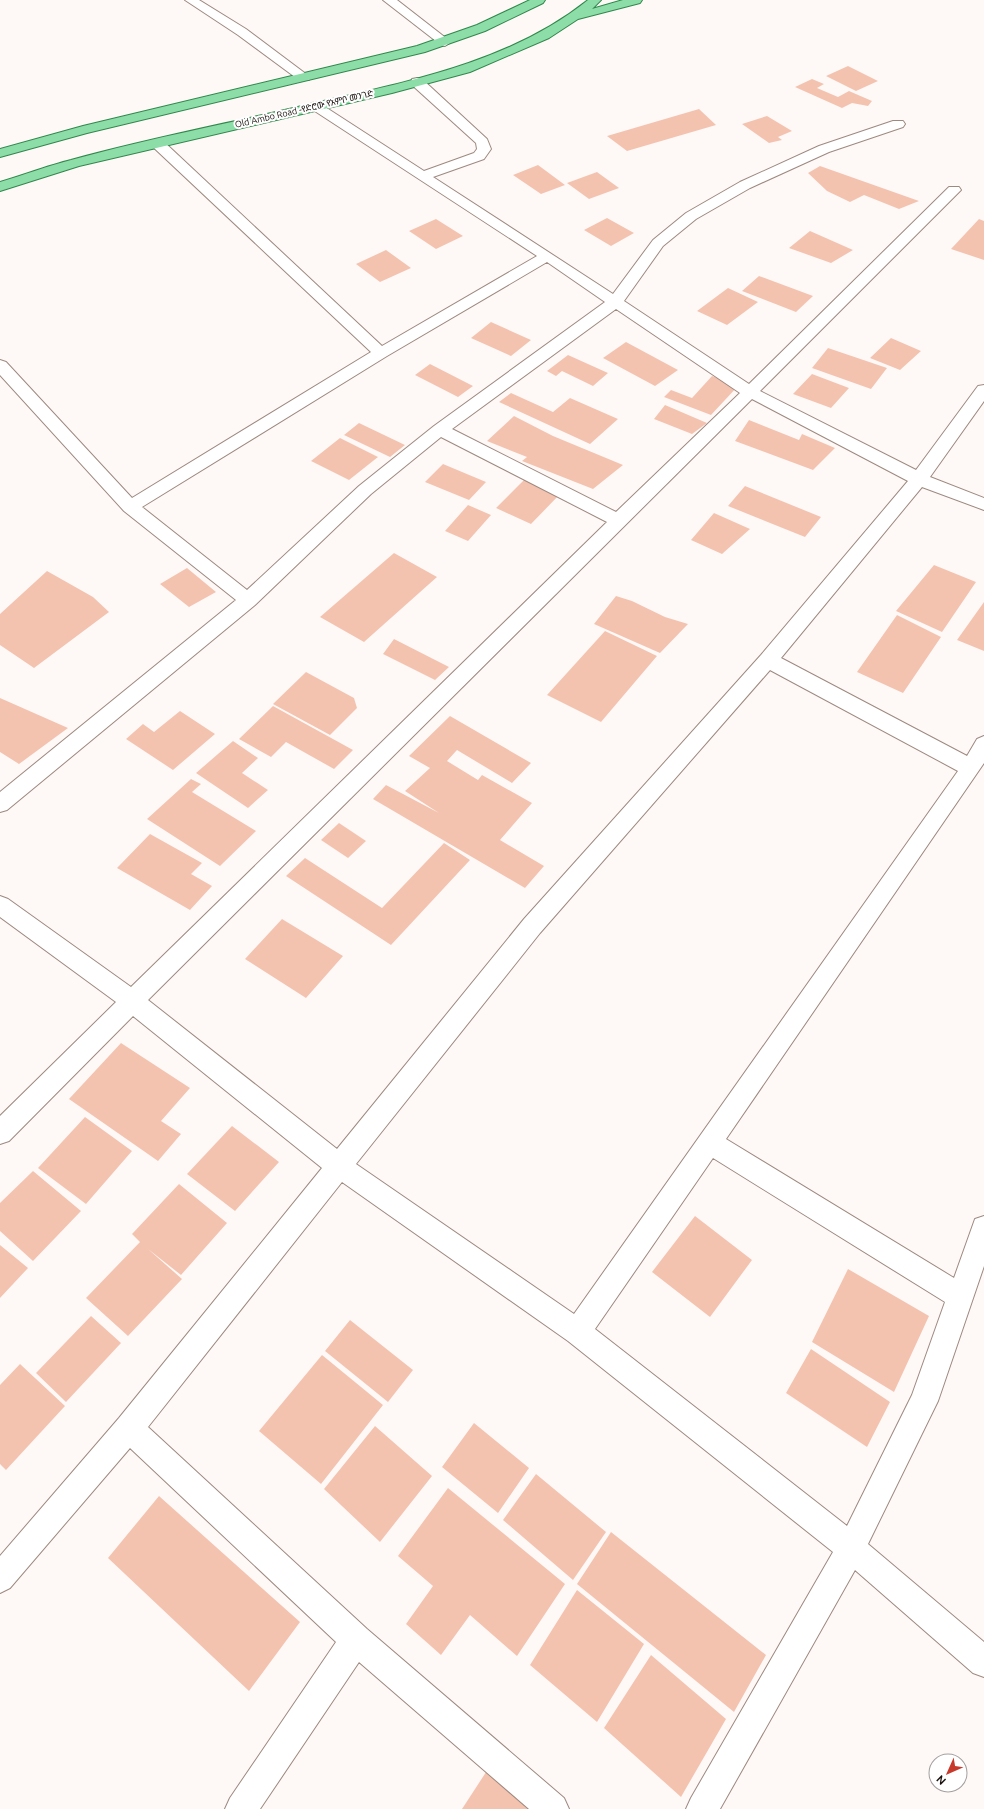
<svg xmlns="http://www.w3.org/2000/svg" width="984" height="1809" font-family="Ubuntu,'Noto Sans Ethiopic',sans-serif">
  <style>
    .building { fill: #f4c3af }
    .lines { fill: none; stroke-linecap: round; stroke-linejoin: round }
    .street-casing { stroke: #9e897f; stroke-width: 2 }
    .primary-casing { stroke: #31874b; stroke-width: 2 }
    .street { fill: #fff; fill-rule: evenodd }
    .primary { fill: #8cdda7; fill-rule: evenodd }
    .labels { text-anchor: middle; stroke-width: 4; stroke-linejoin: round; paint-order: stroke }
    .far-street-label { font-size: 9px; fill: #18100d; stroke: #fff }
  </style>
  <rect width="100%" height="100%" fill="#fef9f7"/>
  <path class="building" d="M 848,66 L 878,81 L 856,91 L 826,76 Z
    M 812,79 L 824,84 L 817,88 L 838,97 L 849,91 L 872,101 L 868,106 L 852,103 L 842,108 L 795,87 Z
    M 699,109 L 716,125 L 627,151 L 607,136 Z
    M 767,116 L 792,131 L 778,137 L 782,140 L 769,143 L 742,124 Z
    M 538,165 L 565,185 L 541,194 L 513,175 Z
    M 820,166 L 919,201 L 899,209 L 864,195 L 850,202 L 827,191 L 808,173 Z
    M 597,172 L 619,188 L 589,199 L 567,183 Z
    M 607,218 L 634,233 L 611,246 L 584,230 Z
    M 436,219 L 463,236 L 436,249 L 409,231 Z
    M 979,219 L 984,221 L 984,260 L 951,249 Z
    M 810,231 L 853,250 L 831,263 L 789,248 Z
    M 386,250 L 411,268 L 380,282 L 356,264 Z
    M 759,276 L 813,296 L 796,312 L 742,291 Z
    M 728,288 L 758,302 L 727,325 L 697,311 Z
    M 491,322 L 531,340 L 511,356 L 471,338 Z
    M 891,338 L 921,351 L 900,370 L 870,358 Z
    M 626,342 L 678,370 L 655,386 L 603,358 Z
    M 828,348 L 887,368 L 871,389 L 812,368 Z
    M 568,355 L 608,373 L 593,386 L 562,371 L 556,376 L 547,371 Z
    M 430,364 L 473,386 L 458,397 L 415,375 Z
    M 812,374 L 849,388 L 831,408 L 793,394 Z
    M 712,376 L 738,386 L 711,415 L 664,397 L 671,390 L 692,398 Z
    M 511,393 L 553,412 L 570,398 L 618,419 L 590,444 L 499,402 Z
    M 665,405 L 707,423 L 692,434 L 654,419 Z
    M 514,416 L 553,436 L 623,465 L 593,489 L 522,461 L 527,457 L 487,441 Z
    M 749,420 L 799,440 L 802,434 L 835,448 L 813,470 L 735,441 Z
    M 359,423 L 405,445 L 390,457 L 344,435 Z
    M 340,438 L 378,457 L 349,480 L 311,461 Z
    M 443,464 L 486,482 L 469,500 L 425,482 Z
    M 526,478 L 561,493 L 531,524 L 496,508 Z
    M 745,486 L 821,517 L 805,537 L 728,506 Z
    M 468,505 L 491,515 L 468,541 L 445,531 Z
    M 714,513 L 750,529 L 722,554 L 691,540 Z
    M 394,553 L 437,577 L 364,642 L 320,617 Z
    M 934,565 L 976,582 L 942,632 L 896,611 Z
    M 187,568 L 216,592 L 189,607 L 160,584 Z
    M 47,571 L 93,597 L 109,612 L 34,668 L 0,645 L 0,614 Z
    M 616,596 L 632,601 L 665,617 L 688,624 L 660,653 L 594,624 Z
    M 984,602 L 984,651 L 957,640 Z
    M 897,615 L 941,637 L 903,693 L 857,672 Z
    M 605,631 L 657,656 L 601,722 L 547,695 Z
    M 394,639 L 449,667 L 435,680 L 383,654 Z
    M 306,672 L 354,698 L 357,708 L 330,735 L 273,704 Z
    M 0,698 L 68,728 L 19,764 L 0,752 Z
    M 273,706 L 353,750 L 334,769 L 286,742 L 271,757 L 239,739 Z
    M 180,711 L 215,734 L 173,770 L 126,739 L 143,724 L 154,732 Z
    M 450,716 L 531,763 L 512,783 L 457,750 L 447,761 L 478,780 L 482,775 L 532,803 L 500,840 L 544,866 L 525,888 L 373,799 L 386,785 L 439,813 L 405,791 L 430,768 L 409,756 Z
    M 233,741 L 258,758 L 242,773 L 268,790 L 248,808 L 196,773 Z
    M 191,779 L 201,784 L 192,792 L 256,831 L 220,866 L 147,819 Z
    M 339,823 L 366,841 L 348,858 L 321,840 Z
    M 150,834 L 202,863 L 191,874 L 212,886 L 190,910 L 117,868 Z
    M 444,843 L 470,860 L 391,945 L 286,876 L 305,858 L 382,908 Z
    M 282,919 L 343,956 L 306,998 L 245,959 Z
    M 121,1043 L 190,1088 L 161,1121 L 181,1134 L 158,1161 L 69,1099 Z
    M 85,1117 L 132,1151 L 86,1204 L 38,1168 Z
    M 232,1126 L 279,1162 L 235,1211 L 187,1174 Z
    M 33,1171 L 81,1211 L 33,1261 L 0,1231 L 0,1203 Z
    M 179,1184 L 227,1223 L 181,1275 L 148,1249 L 182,1279 L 128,1336 L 86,1298 L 140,1242 L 132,1234 Z
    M 695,1216 L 752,1260 L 710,1317 L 652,1272 Z
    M 0,1245 L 28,1268 L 0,1298 Z
    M 848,1269 L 929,1316 L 894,1392 L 812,1342 Z
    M 91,1316 L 121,1343 L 66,1402 L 36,1373 Z
    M 350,1320 L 413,1370 L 388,1402 L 325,1351 Z
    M 811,1349 L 890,1402 L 867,1447 L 786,1393 Z
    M 322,1355 L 383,1405 L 321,1484 L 259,1431 Z
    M 20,1364 L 65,1406 L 6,1470 L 0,1464 L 0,1385 Z
    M 474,1423 L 529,1468 L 498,1513 L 442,1467 Z
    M 375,1426 L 432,1476 L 380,1542 L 324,1489 Z
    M 536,1474 L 606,1532 L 573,1580 L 503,1520 Z
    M 448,1488 L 565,1584 L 517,1656 L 470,1615 L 441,1655 L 406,1624 L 433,1586 L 398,1556 Z
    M 159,1496 L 300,1622 L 249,1691 L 108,1558 Z
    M 611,1532 L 766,1655 L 734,1712 L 577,1584 Z
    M 577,1590 L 644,1644 L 597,1722 L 530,1665 Z
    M 651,1655 L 726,1719 L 681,1797 L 604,1728 Z
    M 490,1766 L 537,1809 L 462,1809 Z"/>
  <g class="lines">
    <defs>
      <path id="street" d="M 185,0 L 199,0 L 246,29 L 310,77 L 309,80 L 299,80 L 238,35 Z
        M 383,0 L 397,0 L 451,42 L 445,46 L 441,45 Z
        M 417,78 L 422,79 L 487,139 L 491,149 L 484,159 L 433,177 L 613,294 L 653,240 L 686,213 L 740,182 L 819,146 L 893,121 L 903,121 L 905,124 L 903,127 L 829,152 L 750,188 L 696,219 L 663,246 L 624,301 L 749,384 L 949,187 L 959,187 L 961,190 L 760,391 L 916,470 L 978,386 L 984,385 L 984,401 L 930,477 L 984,498 L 984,510 L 922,487 L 781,658 L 967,756 L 977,739 L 984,736 L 984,763 L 726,1139 L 954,1278 L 975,1219 L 984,1216 L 984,1266 L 938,1401 L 868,1544 L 984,1642 L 984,1677 L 973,1673 L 855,1570 L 720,1809 L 686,1809 L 691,1798 L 833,1552 L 568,1341 L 342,1182 L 148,1427 L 367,1629 L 564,1798 L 569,1809 L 529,1809 L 359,1662 L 260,1809 L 225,1809 L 230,1798 L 336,1642 L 130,1448 L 10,1588 L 0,1593 L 0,1556 L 119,1418 L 322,1168 L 133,1016 L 9,1141 L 0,1144 L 0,1116 L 116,1002 L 0,917 L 0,896 L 8,899 L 131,987 L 607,522 L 441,437 L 371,494 L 255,605 L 7,810 L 0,812 L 0,792 L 236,600 L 124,511 L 0,375 L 0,360 L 6,362 L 132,498 L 371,352 L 153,147 L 151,144 L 153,141 L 163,141 L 382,346 L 537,256 L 307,106 L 314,102 L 319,103 L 424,171 L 474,153 L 477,149 L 476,143 L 412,85 L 411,82 L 412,79 ZM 547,262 L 605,302 L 434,426 L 359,486 L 247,590 L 142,507 L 387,356 ZM 616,309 L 740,393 L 616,512 L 452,429 ZM 752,399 L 908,481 L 761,655 L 524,919 L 337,1149 L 148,1000 ZM 770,670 L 958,771 L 574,1314 L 356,1164 L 540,933 ZM 713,1158 L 945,1302 L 912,1395 L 847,1526 L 595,1329 Z"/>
      <path id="primary" d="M 530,0 L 545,0 L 543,3 L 485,31 L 425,52 L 87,133 L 0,157 L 0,149 L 83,126 L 417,46 L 477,25 Z
        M 588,0 L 601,0 L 592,9 L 623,0 L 642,0 L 640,3 L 578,19 L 549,38 L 470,72 L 392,93 L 79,166 L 0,191 L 0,182 C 24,175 47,166 71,160 C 147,139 225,124 302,106 C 400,83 507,65 588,0 Z"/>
    </defs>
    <use href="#street" class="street-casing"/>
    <use href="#primary" class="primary-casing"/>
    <use href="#street" class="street"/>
    <use href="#primary" class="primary"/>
  </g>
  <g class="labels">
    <g class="far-street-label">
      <text transform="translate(304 109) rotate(-13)" y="3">Old Ambo Road -የድሮው የአምቦ መንገድ</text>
    </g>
  </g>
  <g transform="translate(948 1773) rotate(225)"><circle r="19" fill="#ffffff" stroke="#a39f9e"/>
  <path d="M0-3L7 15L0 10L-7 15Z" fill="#c73a2b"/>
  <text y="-6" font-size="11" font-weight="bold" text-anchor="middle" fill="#18100d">N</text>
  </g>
</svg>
